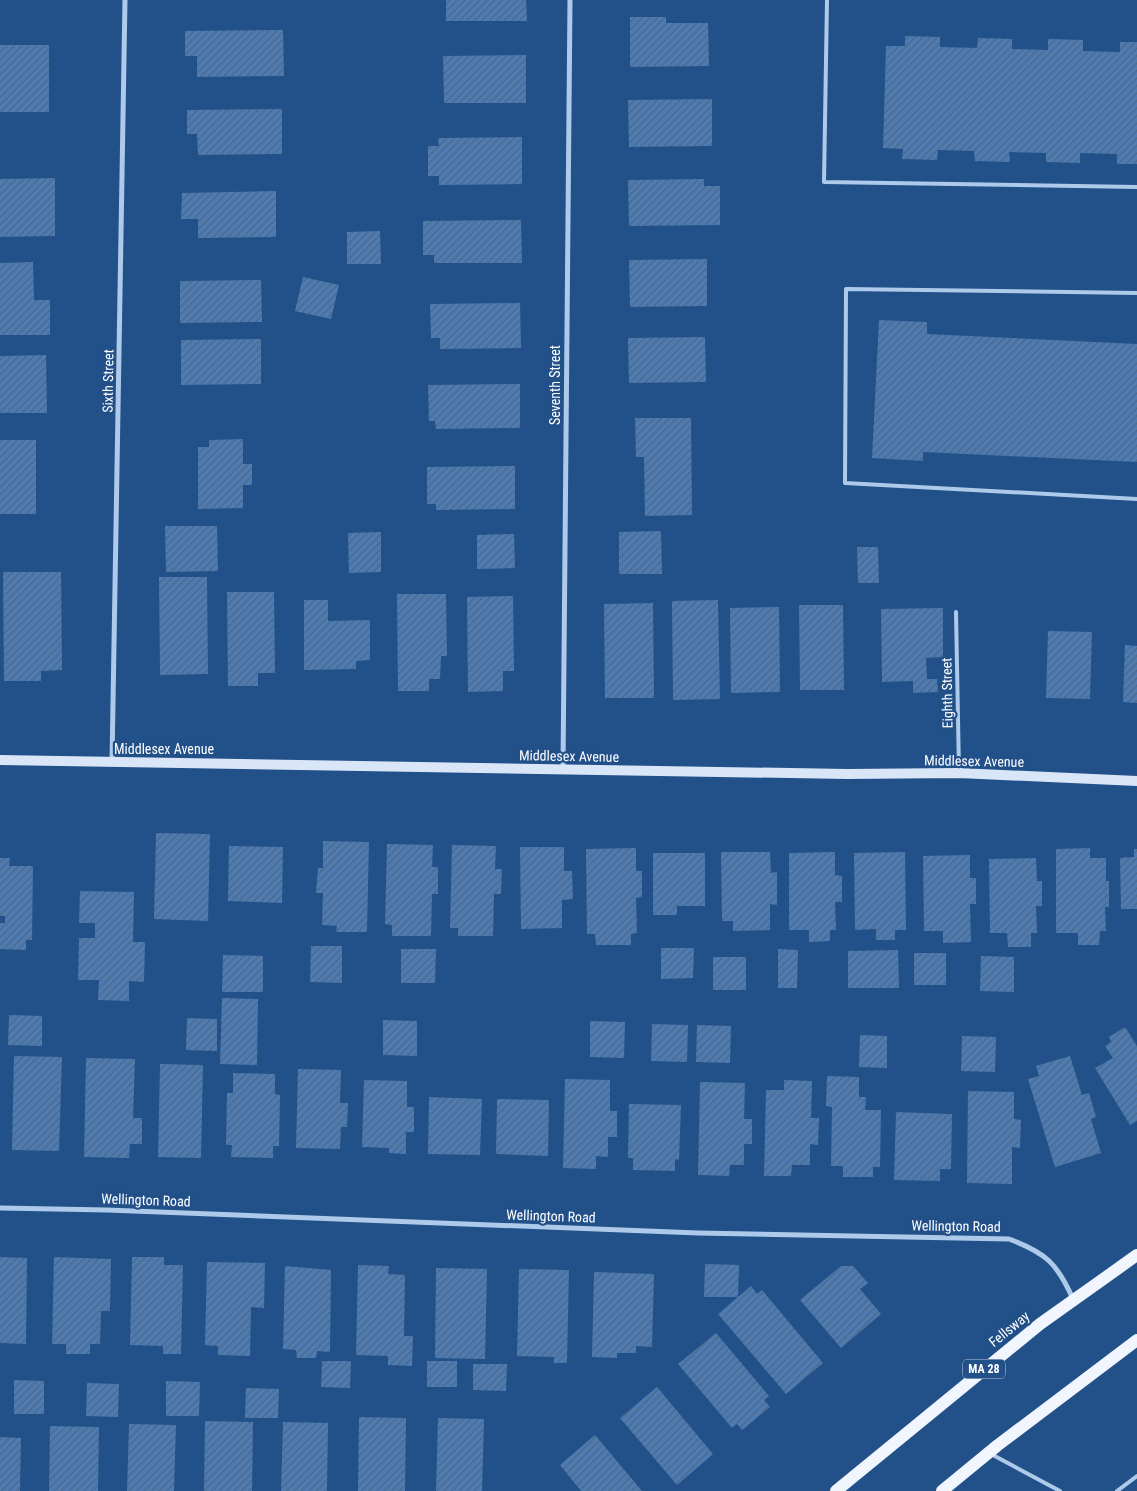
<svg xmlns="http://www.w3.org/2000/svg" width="1137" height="1491" font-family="'Roboto Condensed',sans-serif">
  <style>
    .building { fill: url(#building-hatch) }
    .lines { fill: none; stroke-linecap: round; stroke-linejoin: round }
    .service { stroke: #adcaea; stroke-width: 4 }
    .minor { stroke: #adcaea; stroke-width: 5 }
    .secondary { stroke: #d8e6f8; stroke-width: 10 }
    .primary { stroke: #f1f6fe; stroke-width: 12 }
    .labels { text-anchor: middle; stroke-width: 4.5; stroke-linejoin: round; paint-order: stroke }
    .shield { fill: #225089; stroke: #bdcadc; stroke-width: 1 }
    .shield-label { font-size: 12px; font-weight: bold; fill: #fff }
    .street-label { font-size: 14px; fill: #fff; stroke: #225089 }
  </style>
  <defs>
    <pattern id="building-hatch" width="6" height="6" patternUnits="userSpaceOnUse" patternTransform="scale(1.25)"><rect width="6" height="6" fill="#4e7cb2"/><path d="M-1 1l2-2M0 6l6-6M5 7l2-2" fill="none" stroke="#4d6684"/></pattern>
  </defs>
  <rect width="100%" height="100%" fill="#225089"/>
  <path class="building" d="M 446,0 L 526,0 L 527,21 L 446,21 Z
    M 630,17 L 666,17 L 666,23 L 708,23 L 709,66 L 630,67 Z
    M 283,30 L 284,76 L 197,77 L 197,56 L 185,56 L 185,31 Z
    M 905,36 L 940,37 L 940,47 L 977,48 L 978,38 L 1012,39 L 1012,49 L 1048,50 L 1048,39 L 1083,40 L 1083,51 L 1120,52 L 1120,42 L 1137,42 L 1137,164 L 1117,164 L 1117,154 L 1080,153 L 1080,163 L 1046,162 L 1046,153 L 1009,152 L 1010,162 L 975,161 L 974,151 L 938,150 L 937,160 L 902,159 L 903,149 L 883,148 L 886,46 L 905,46 Z
    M 0,45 L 49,45 L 49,112 L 0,112 Z
    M 526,55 L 526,103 L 444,103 L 443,56 Z
    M 712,99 L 712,146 L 629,147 L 628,100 Z
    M 282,109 L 282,154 L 198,155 L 197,134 L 187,134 L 187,110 Z
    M 522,137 L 522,184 L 439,185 L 439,176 L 428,176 L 428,146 L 439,146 L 438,138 Z
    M 55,178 L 55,236 L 0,237 L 0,179 Z
    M 704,179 L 704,186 L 720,186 L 720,225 L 629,226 L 628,180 Z
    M 276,191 L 276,237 L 198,238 L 198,219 L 181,219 L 182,193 Z
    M 521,220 L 522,263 L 434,263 L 434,255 L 423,255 L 423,221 Z
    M 380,231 L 381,264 L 347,264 L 347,232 Z
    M 707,259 L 707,306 L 630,307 L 629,260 Z
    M 33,262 L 34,300 L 50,300 L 50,335 L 0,335 L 0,263 Z
    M 303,277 L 339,285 L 331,319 L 295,311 Z
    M 261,280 L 262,322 L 180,323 L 180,281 Z
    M 520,303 L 521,348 L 440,349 L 440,338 L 431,338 L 430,304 Z
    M 879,320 L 927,322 L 927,334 L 1137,344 L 1137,462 L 923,452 L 923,461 L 872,458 Z
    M 705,337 L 706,382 L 629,383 L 628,338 Z
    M 261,339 L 261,384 L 181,385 L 181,340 Z
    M 46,355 L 47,413 L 0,413 L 0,356 Z
    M 520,384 L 520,428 L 436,429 L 435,421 L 429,421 L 428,385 Z
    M 635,418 L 691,418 L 692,515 L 645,516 L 644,457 L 636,457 Z
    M 243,439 L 243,464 L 252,464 L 252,485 L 243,485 L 243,508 L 198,509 L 198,447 L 209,447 L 209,440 Z
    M 0,440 L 36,440 L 36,514 L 0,514 Z
    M 515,466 L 515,509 L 436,510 L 436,504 L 427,504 L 427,467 Z
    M 165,526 L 217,526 L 218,571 L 166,572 Z
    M 661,531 L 662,574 L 619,574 L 619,532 Z
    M 381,532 L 381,572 L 349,573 L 348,533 Z
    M 514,534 L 515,568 L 477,569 L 477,535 Z
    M 857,547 L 878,547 L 879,583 L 858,583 Z
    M 3,572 L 61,572 L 62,670 L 41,671 L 41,681 L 4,681 Z
    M 159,577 L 207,577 L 208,674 L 160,675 Z
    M 227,592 L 274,592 L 275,673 L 258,673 L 258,686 L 228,686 Z
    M 397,594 L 446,594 L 447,656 L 441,656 L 440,679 L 429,679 L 429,691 L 398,691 Z
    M 513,596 L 514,671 L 503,671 L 503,691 L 468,692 L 467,597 Z
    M 304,600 L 328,600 L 328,621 L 370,620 L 370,660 L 356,661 L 356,669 L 304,670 Z
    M 718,600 L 720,699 L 673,700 L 672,601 Z
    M 653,603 L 654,698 L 605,698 L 604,604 Z
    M 799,605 L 843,605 L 844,690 L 800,690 Z
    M 779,607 L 780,692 L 731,693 L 730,608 Z
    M 943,608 L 943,657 L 926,658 L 927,679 L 937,679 L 938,692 L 913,693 L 913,681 L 882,682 L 881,609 Z
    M 1048,631 L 1092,632 L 1090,699 L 1046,698 Z
    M 1125,645 L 1137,646 L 1137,703 L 1123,702 Z
    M 156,833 L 210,834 L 208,921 L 154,919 Z
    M 323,841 L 369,842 L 367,932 L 336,932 L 337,926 L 322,925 L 323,893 L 316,893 L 318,868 L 323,868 Z
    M 387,844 L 433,845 L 432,867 L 438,867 L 438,894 L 432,894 L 431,936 L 392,936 L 392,925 L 385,924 Z
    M 452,845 L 496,846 L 495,869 L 502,869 L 501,894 L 494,894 L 493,936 L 458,936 L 458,928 L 450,928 Z
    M 229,846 L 283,847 L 282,903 L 228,901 Z
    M 520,847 L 564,847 L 564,871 L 572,871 L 573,899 L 562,900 L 562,928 L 521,929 Z
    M 636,848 L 636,871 L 642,871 L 642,897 L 636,898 L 637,933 L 631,934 L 631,945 L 596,945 L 595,934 L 587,934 L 586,849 Z
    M 1090,848 L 1090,858 L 1106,858 L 1106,881 L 1109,881 L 1109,907 L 1105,907 L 1106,931 L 1100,931 L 1099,945 L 1078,945 L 1078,933 L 1056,933 L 1056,849 Z
    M 1134,849 L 1137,849 L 1137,909 L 1121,909 L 1120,858 L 1134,857 Z
    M 721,852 L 770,852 L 771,873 L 777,872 L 777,905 L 770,904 L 770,930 L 733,931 L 733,921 L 722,921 Z
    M 835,852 L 835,875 L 842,876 L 842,902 L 835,902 L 836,930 L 830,930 L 830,941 L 809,942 L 809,930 L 789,930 L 789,853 Z
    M 905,852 L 906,930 L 895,930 L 895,940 L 876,940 L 876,929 L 855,930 L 854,853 Z
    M 653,853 L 705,853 L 705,906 L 677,906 L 677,915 L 653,915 Z
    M 970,855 L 970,878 L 976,878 L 976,904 L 970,904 L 971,942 L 943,943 L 943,931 L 924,931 L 923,856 Z
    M 0,858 L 10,858 L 9,866 L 33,866 L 32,940 L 26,940 L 26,950 L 0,949 L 0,923 L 5,923 L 5,916 L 0,916 Z
    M 1036,858 L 1037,881 L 1042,881 L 1042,906 L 1036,906 L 1037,933 L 1031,933 L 1031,947 L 1008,947 L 1007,933 L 990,933 L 989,859 Z
    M 80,891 L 134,892 L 133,942 L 145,942 L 144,982 L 129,981 L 129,1001 L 98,1000 L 99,980 L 78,980 L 79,938 L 95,938 L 95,923 L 79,923 Z
    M 311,946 L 342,946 L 342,983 L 310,982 Z
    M 661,948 L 694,948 L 693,978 L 661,979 Z
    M 401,949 L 436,949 L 435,983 L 401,983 Z
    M 778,949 L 798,950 L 797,988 L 778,988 Z
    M 898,950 L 899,988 L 848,988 L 848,951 Z
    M 914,953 L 946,953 L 946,985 L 914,985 Z
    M 223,955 L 263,956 L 263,992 L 222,992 Z
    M 981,956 L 1014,957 L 1014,992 L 980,991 Z
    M 713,957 L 746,957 L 746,990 L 713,990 Z
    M 222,998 L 258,999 L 257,1065 L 220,1064 Z
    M 9,1015 L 42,1016 L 42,1046 L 8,1045 Z
    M 187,1018 L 217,1019 L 217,1051 L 186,1050 Z
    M 383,1020 L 417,1021 L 417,1056 L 383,1055 Z
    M 590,1021 L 625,1022 L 624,1058 L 590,1057 Z
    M 652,1024 L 688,1025 L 687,1062 L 651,1061 Z
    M 697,1025 L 731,1026 L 730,1063 L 696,1062 Z
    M 1125,1027 L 1137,1046 L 1137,1121 L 1130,1125 L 1095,1068 L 1113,1058 L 1105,1046 L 1111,1042 L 1109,1037 Z
    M 860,1035 L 887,1036 L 887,1068 L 859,1067 Z
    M 962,1036 L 996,1037 L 995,1072 L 961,1071 Z
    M 14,1056 L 62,1057 L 59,1151 L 12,1150 Z
    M 1070,1056 L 1082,1095 L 1089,1093 L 1096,1117 L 1091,1119 L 1101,1153 L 1055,1167 L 1028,1079 L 1039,1076 L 1036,1066 Z
    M 86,1058 L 135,1059 L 133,1118 L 142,1118 L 142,1144 L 130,1144 L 129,1158 L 84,1157 Z
    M 160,1064 L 203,1065 L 201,1158 L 158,1157 Z
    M 298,1069 L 341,1070 L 340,1103 L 348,1103 L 347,1127 L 341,1127 L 340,1149 L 296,1148 Z
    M 233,1073 L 275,1074 L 275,1094 L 280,1095 L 279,1146 L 273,1146 L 273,1158 L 231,1157 L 232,1145 L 226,1145 L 227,1093 L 233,1093 Z
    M 827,1076 L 859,1077 L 859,1097 L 866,1097 L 865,1110 L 881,1110 L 880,1167 L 873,1167 L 873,1177 L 843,1177 L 843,1166 L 831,1166 L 832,1107 L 826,1106 Z
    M 565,1079 L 610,1080 L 610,1111 L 617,1111 L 617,1137 L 608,1137 L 608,1157 L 596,1156 L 596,1169 L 563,1168 Z
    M 364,1080 L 407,1081 L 407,1107 L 414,1107 L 414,1132 L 406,1132 L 406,1154 L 389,1153 L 389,1148 L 362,1147 Z
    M 784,1080 L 812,1081 L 811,1118 L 819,1118 L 818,1145 L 810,1144 L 810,1165 L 792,1165 L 791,1176 L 764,1176 L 766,1090 L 784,1090 Z
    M 700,1082 L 745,1083 L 744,1119 L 752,1119 L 752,1144 L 744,1144 L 744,1165 L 730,1165 L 729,1176 L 698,1175 Z
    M 968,1091 L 1014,1092 L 1014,1119 L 1021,1120 L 1020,1148 L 1012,1147 L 1012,1184 L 967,1183 Z
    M 429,1097 L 482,1099 L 480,1155 L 428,1154 Z
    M 497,1099 L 549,1100 L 548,1156 L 496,1154 Z
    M 629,1104 L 681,1105 L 679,1160 L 675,1159 L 675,1171 L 633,1170 L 633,1158 L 628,1158 Z
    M 896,1112 L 952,1114 L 951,1169 L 940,1169 L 940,1181 L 894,1180 Z
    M 0,1257 L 27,1258 L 26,1344 L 0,1343 Z
    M 54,1257 L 111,1259 L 110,1311 L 101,1311 L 100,1344 L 90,1344 L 90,1354 L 66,1354 L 66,1344 L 52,1344 Z
    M 132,1257 L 164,1257 L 164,1265 L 183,1265 L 181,1354 L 163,1354 L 163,1346 L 130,1345 Z
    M 207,1262 L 265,1263 L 264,1308 L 251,1307 L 250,1356 L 218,1355 L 218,1346 L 205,1345 Z
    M 705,1264 L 739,1265 L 738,1297 L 751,1286 L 757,1294 L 762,1290 L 823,1363 L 786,1394 L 718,1314 L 738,1297 L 704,1297 Z
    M 358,1265 L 389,1266 L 388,1274 L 405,1275 L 404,1336 L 413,1336 L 412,1366 L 388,1365 L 388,1356 L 356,1355 Z
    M 285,1266 L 331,1270 L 330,1352 L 317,1351 L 316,1358 L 297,1358 L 296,1350 L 283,1349 Z
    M 841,1266 L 853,1266 L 868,1283 L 860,1289 L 881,1314 L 841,1348 L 800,1300 Z
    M 436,1268 L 487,1269 L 485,1359 L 435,1358 Z
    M 519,1269 L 569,1270 L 567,1363 L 554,1363 L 554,1357 L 517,1356 Z
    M 594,1272 L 654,1274 L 652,1347 L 636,1346 L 636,1353 L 617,1353 L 617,1358 L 592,1357 Z
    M 716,1333 L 769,1396 L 764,1400 L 770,1407 L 742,1430 L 737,1424 L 732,1428 L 678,1364 Z
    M 322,1361 L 351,1361 L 350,1388 L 321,1387 Z
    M 427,1361 L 457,1361 L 457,1387 L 427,1387 Z
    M 473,1364 L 507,1364 L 506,1391 L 473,1390 Z
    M 14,1380 L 44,1381 L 44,1414 L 14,1414 Z
    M 166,1381 L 200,1382 L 199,1416 L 166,1416 Z
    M 87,1383 L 119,1384 L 118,1417 L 86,1416 Z
    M 657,1387 L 713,1454 L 677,1485 L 620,1418 Z
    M 246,1388 L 279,1389 L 278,1418 L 245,1418 Z
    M 359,1417 L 406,1418 L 405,1491 L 358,1491 Z
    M 438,1418 L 484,1419 L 482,1491 L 436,1491 Z
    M 205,1421 L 253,1422 L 252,1491 L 204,1491 Z
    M 283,1422 L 328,1423 L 327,1491 L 281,1491 Z
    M 129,1424 L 176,1425 L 174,1491 L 127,1491 Z
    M 50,1426 L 99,1427 L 98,1491 L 49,1491 Z
    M 595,1435 L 642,1491 L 581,1491 L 560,1465 Z
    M 0,1437 L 21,1438 L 20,1491 L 0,1491 Z"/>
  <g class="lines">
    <path class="service" d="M 827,0 L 824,182 L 1137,187
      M 1137,293 L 846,289 L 845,483 L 1137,499
      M 956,612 L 959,771
      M 991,1454 L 1060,1491
      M 1117,1491 L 1137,1476"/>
    <path class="minor" d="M 112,762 L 125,0
      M 563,769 L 570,0
      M 0,1208 L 107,1210 L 698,1233 L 1009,1239 C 1046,1253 1057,1263 1073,1299"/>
    <path class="secondary" d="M 0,760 L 847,774 L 959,773 L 1137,781"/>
    <path class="primary" d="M 836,1491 L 1040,1324 L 1137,1255
      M 942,1491 L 998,1445 L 1137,1340"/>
  </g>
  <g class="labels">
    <rect class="shield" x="963" y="1359.5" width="42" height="19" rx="4"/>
    <g class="shield-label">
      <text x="984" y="1373">MA 28</text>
    </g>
    <g class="street-label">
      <text transform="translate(108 381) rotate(-89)" y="5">Sixth Street</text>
      <text transform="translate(555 385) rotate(-90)" y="5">Seventh Street</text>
      <text transform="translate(947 693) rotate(-91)" y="5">Eighth Street</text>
      <text x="164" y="754">Middlesex Avenue</text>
      <text transform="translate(569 756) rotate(1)" y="5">Middlesex Avenue</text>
      <text transform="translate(974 761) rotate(1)" y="5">Middlesex Avenue</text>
      <text transform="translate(146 1200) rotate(2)" y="5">Wellington Road</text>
      <text transform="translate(551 1216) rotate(2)" y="5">Wellington Road</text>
      <text transform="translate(956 1226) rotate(1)" y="5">Wellington Road</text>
      <text transform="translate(1009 1329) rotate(-39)" y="5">Fellsway</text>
    </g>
  </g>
</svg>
